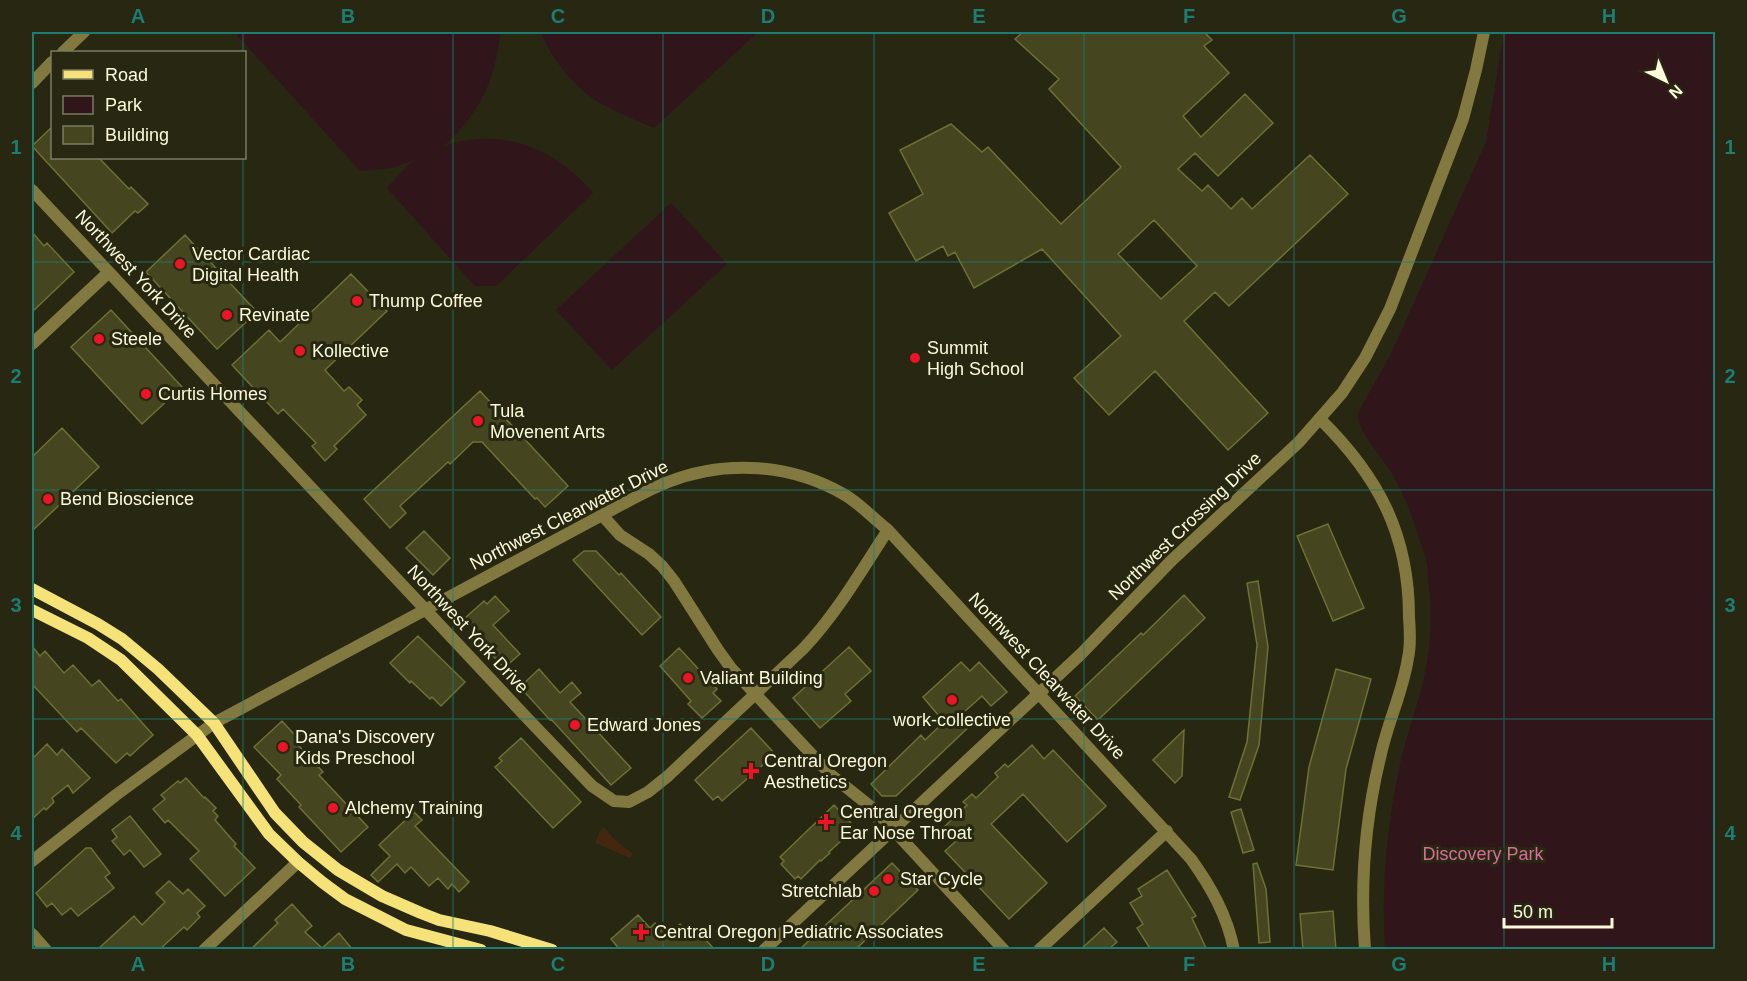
<svg xmlns="http://www.w3.org/2000/svg" width="1747" height="981" font-family="Helvetica,sans-serif">
  <style>
    .green { fill: #30151b }
    .water { fill: #43270f }
    .building { fill: #45461f; stroke: #6f7033; stroke-width: 1.5; fill-rule: evenodd }
    .lines { fill: none; stroke-linecap: round; stroke-linejoin: round }
    .minor { stroke: #827941; stroke-width: 12 }
    .tertiary { stroke: #827941; stroke-width: 12 }
    .secondary { stroke: #f5e379; stroke-width: 12 }
    .grid { fill: none; stroke: #1b7d73; stroke-width: 1.5; stroke-opacity: 0.55 }
    .poi-dot { fill: #ed1525; stroke: #272712; stroke-width: 2 }
    .labels { text-anchor: middle; stroke-width: 6; stroke-linejoin: round; paint-order: stroke }
    .poi-label { font-size: 18px; fill: #fcfada; stroke: #272712; text-anchor: start }
    .street-label { font-size: 18px; fill: #fcfada; stroke: #272712 }
    .park-label { font-size: 18px; fill: #d86b99; stroke: #272712 }
    .neatline { fill: none; stroke: #1b7d73; stroke-width: 2 }
    .grid-label { font-size: 20px; text-anchor: middle; font-weight: bold; fill: #1b7d73 }
  </style>
  <rect width="100%" height="100%" fill="#272712"/>
  <path class="green" d="M 237,32 L 500,32 C 496,80 479,114 443,147 C 451,144 460,141 470,140 C 518,133 563,157 593,193 L 496,286 L 475,286 L 387,188 L 408,165 L 418,159 L 392,168 L 360,171 L 237,35 Z
    M 541,32 L 758,32 L 654,128 C 634,119 613,111 595,100 C 572,84 551,58 541,32 Z
    M 1504,32 L 1715,32 L 1715,949 L 1385,949 C 1381,888 1387,825 1400,765 C 1407,732 1420,701 1426,668 C 1433,634 1431,599 1427,565 C 1426,556 1422,547 1419,538 C 1412,515 1404,493 1391,472 C 1381,456 1366,440 1359,422 C 1357,417 1359,414 1360,409 L 1391,354 L 1486,142 Z
    M 671,203 L 727,264 L 612,370 L 556,310 Z"/>
  <path class="water" d="M 602,827 L 606,829 L 613,838 L 633,854 L 630,858 L 595,843 Z"/>
  <path class="building" d="M 1023,32 L 1204,32 L 1212,40 L 1204,46 L 1229,73 L 1183,116 L 1201,137 L 1245,94 L 1273,123 L 1218,176 L 1195,153 L 1178,169 L 1202,191 L 1208,185 L 1231,209 L 1242,198 L 1252,209 L 1310,155 L 1348,194 L 1229,306 L 1215,292 L 1184,321 L 1268,413 L 1228,450 L 1155,371 L 1109,415 L 1074,378 L 1121,336 L 1042,249 L 974,288 L 955,252 L 948,256 L 943,246 L 916,261 L 889,213 L 923,194 L 900,150 L 951,124 L 982,152 L 988,147 L 1061,224 L 1121,167 L 1049,89 L 1059,79 L 1015,39 ZM 1154,220 L 1197,266 L 1161,299 L 1118,254 Z
    M 52,127 L 52,158 L 99,158 L 129,189 L 131,187 L 148,204 L 138,213 L 135,211 L 112,233 L 32,146 Z
    M 32,232 L 44,246 L 47,243 L 74,272 L 32,312 Z
    M 185,235 L 257,312 L 217,349 L 146,272 Z
    M 351,274 L 387,311 L 325,370 L 344,391 L 349,387 L 362,400 L 357,405 L 366,415 L 334,446 L 337,449 L 325,461 L 312,446 L 316,443 L 283,409 L 278,414 L 232,365 L 269,330 L 280,342 Z
    M 111,310 L 182,387 L 142,424 L 71,347 Z
    M 480,391 L 568,486 L 545,507 L 537,498 L 535,499 L 482,442 L 473,442 L 450,464 L 448,462 L 400,506 L 406,513 L 390,528 L 364,499 Z
    M 62,428 L 99,467 L 32,531 L 32,457 Z
    M 1328,524 L 1364,608 L 1333,621 L 1297,536 Z
    M 424,531 L 450,558 L 433,575 L 406,548 Z
    M 584,551 L 596,551 L 619,575 L 621,573 L 661,617 L 642,635 L 573,560 Z
    M 1258,581 L 1268,647 L 1259,745 L 1240,800 L 1229,797 L 1247,742 L 1257,645 L 1247,583 Z
    M 1184,595 L 1205,618 L 1098,720 L 1075,696 L 1141,633 L 1143,635 Z
    M 495,596 L 509,611 L 493,625 L 520,654 L 504,668 L 475,636 L 478,633 L 465,618 L 484,601 L 487,604 Z
    M 418,636 L 465,682 L 441,706 L 432,697 L 430,699 L 411,681 L 410,683 L 390,663 Z
    M 32,646 L 40,656 L 45,651 L 64,673 L 73,665 L 92,686 L 99,680 L 118,701 L 121,699 L 153,735 L 130,756 L 127,753 L 116,763 L 81,728 L 77,732 L 32,684 Z
    M 849,647 L 871,671 L 845,694 L 851,701 L 820,728 L 793,698 Z
    M 679,648 L 717,689 L 713,693 L 721,701 L 702,718 L 688,704 L 691,701 L 660,666 Z
    M 961,662 L 970,671 L 979,662 L 1007,692 L 991,706 L 982,696 L 963,713 L 973,723 L 896,796 L 882,796 L 871,784 L 921,735 L 925,740 L 944,722 L 923,697 Z
    M 539,669 L 560,693 L 572,682 L 581,693 L 570,702 L 631,768 L 611,785 L 551,719 L 550,720 L 520,687 Z
    M 1336,669 L 1371,679 L 1346,769 L 1333,870 L 1296,865 L 1309,767 Z
    M 282,721 L 302,743 L 299,746 L 323,772 L 319,775 L 368,827 L 341,852 L 299,807 L 301,805 L 277,779 L 281,775 L 254,747 Z
    M 751,728 L 775,754 L 722,801 L 718,796 L 713,800 L 695,780 Z
    M 1184,730 L 1182,776 L 1175,783 L 1153,760 Z
    M 521,738 L 581,802 L 553,828 L 495,767 L 502,761 L 499,758 Z
    M 47,744 L 57,755 L 62,749 L 90,778 L 73,793 L 68,785 L 52,798 L 54,802 L 46,810 L 44,808 L 32,819 L 32,759 Z
    M 1032,745 L 1044,759 L 1053,750 L 1106,806 L 1067,842 L 1023,794 L 991,824 L 1047,883 L 1009,919 L 945,851 L 955,842 L 943,828 L 967,805 L 963,802 L 972,794 L 976,798 L 998,777 L 995,773 L 1005,764 L 1008,767 Z
    M 186,778 L 204,798 L 205,797 L 216,808 L 213,811 L 218,816 L 215,820 L 236,844 L 234,846 L 255,868 L 225,896 L 190,859 L 199,851 L 168,820 L 165,823 L 153,809 L 165,799 L 161,795 L 178,781 L 180,783 Z
    M 834,805 L 851,823 L 851,828 L 840,838 L 842,840 L 829,852 L 830,853 L 821,861 L 820,860 L 801,879 L 798,876 L 795,879 L 781,864 L 784,861 L 780,857 Z
    M 1241,809 L 1254,850 L 1243,853 L 1231,812 Z
    M 414,812 L 422,820 L 415,826 L 469,882 L 459,892 L 452,884 L 448,889 L 438,878 L 429,886 L 411,867 L 405,873 L 397,864 L 378,882 L 371,875 L 390,856 L 379,845 Z
    M 130,816 L 161,854 L 144,867 L 130,850 L 124,855 L 112,841 L 117,837 L 112,830 Z
    M 86,848 L 91,848 L 110,873 L 105,877 L 114,888 L 78,916 L 71,908 L 62,915 L 52,903 L 47,907 L 36,893 Z
    M 892,863 L 918,890 L 855,950 L 799,950 Z
    M 1257,863 L 1266,889 L 1270,942 L 1259,943 L 1253,864 Z
    M 1167,870 L 1196,916 L 1192,918 L 1207,950 L 1151,950 L 1137,928 L 1143,924 L 1130,903 L 1142,896 L 1138,889 Z
    M 169,881 L 183,894 L 188,889 L 205,906 L 197,913 L 200,917 L 187,930 L 184,927 L 159,950 L 97,950 L 134,916 L 142,925 L 165,902 L 156,893 Z
    M 292,904 L 312,926 L 305,932 L 322,948 L 339,933 L 353,950 L 250,950 L 278,923 L 275,920 Z
    M 1333,911 L 1336,950 L 1303,950 L 1300,914 Z
    M 638,915 L 650,928 L 655,923 L 667,936 L 680,924 L 690,935 L 696,929 L 715,950 L 620,950 L 611,939 Z
    M 1104,928 L 1117,942 L 1108,950 L 1080,950 Z"/>
  <g class="lines">
    <path class="minor" d="M 63,52 L 84,32
      M 32,83 L 52,62
      M 32,190 L 528,719 L 592,786 L 614,801 L 629,802 L 648,792 L 668,776 L 804,648 C 837,613 861,571 888,530
      M 32,344 L 109,272
      M 1320,419 C 1378,476 1409,534 1409,617 C 1410,630 1411,645 1408,658 C 1403,691 1388,722 1381,754 C 1365,818 1360,884 1365,950
      M 602,515 L 620,535 L 649,554 L 662,566 L 674,581 L 718,650 L 731,668 L 831,775 L 876,811 L 1004,950
      M 32,861 L 116,795 L 214,723 L 619,506 C 635,498 651,488 668,482 C 726,459 792,464 845,495 C 860,504 874,519 888,530 L 1191,859 C 1211,887 1227,915 1234,950
      M 32,934 L 46,950
      M 204,950 L 298,862
      M 1039,950 L 1167,831"/>
    <path class="tertiary" d="M 764,950 L 1081,654 L 1172,560 L 1299,442 L 1342,393 L 1365,358 L 1390,309 L 1463,119 L 1476,70 L 1484,32"/>
    <path class="secondary" d="M 32,589 L 98,624 L 122,639 L 158,669 L 214,723 L 275,813 L 303,842 L 338,870 L 382,896 L 421,913 L 439,920 L 490,931 L 552,950
      M 32,610 L 88,638 L 121,660 L 197,735 L 269,834 L 298,862 L 322,882 L 345,899 L 406,930 L 481,950"/>
  </g>
  <path class="grid" d="M 243,32 L 243,52M 453,32 L 453,950M 663,32 L 663,950M 874,32 L 874,950M 1084,32 L 1084,950M 1294,32 L 1294,950M 1504,32 L 1504,950M 243,158 L 243,950M 32,262 L 1716,262M 32,490 L 1716,490M 32,719 L 1716,719"/>
  <g class="poi-dot">
    <circle cx="180" cy="264" r="6"/>
    <circle cx="357" cy="301" r="6"/>
    <circle cx="227" cy="315" r="6"/>
    <circle cx="99" cy="339" r="6"/>
    <circle cx="300" cy="351" r="6"/>
    <circle cx="915" cy="358" r="6"/>
    <circle cx="146" cy="394" r="6"/>
    <circle cx="478" cy="421" r="6"/>
    <circle cx="48" cy="499" r="6"/>
    <circle cx="688" cy="678" r="6"/>
    <circle cx="952" cy="700" r="6"/>
    <circle cx="575" cy="725" r="6"/>
    <circle cx="283" cy="747" r="6"/>
    <path d="M748 762h6v6h6v6h-6v6h-6v-6h-6v-6h6z"/>
    <circle cx="333" cy="808" r="6"/>
    <path d="M823 813h6v6h6v6h-6v6h-6v-6h-6v-6h6z"/>
    <circle cx="888" cy="879" r="6"/>
    <circle cx="874" cy="891" r="6"/>
    <path d="M638 923h6v6h6v6h-6v6h-6v-6h-6v-6h6z"/>
  </g>
  <g class="labels">
    <g class="poi-label">
      <text x="192" y="260">Vector Cardiac<tspan x="192" dy="21">Digital Health</tspan></text>
      <text x="369" y="307">Thump Coffee</text>
      <text x="239" y="321">Revinate</text>
      <text x="111" y="345">Steele</text>
      <text x="927" y="354">Summit<tspan x="927" dy="21">High School</tspan></text>
      <text x="312" y="357">Kollective</text>
      <text x="158" y="400">Curtis Homes</text>
      <text x="490" y="417">Tula<tspan x="490" dy="21">Movenent Arts</tspan></text>
      <text x="60" y="505">Bend Bioscience</text>
      <text x="700" y="684">Valiant Building</text>
      <text x="952" y="726" text-anchor="middle">work-collective</text>
      <text x="587" y="731">Edward Jones</text>
      <text x="295" y="743">Dana's Discovery<tspan x="295" dy="21">Kids Preschool</tspan></text>
      <text x="764" y="767">Central Oregon<tspan x="764" dy="21">Aesthetics</tspan></text>
      <text x="345" y="814">Alchemy Training</text>
      <text x="840" y="818">Central Oregon<tspan x="840" dy="21">Ear Nose Throat</tspan></text>
      <text x="900" y="885">Star Cycle</text>
      <text x="862" y="897" text-anchor="end">Stretchlab</text>
      <text x="654" y="938">Central Oregon Pediatric Associates</text>
    </g>
    <g class="street-label">
      <text transform="translate(136 274) rotate(47)" y="6">Northwest York Drive</text>
      <text transform="translate(569 515) rotate(-27)" y="6">Northwest Clearwater Drive</text>
      <text transform="translate(1185 526) rotate(-44)" y="6">Northwest Crossing Drive</text>
      <text transform="translate(468 629) rotate(47)" y="6">Northwest York Drive</text>
      <text transform="translate(1047 676) rotate(47)" y="6">Northwest Clearwater Drive</text>
    </g>
    <g class="park-label">
      <text x="1483" y="860">Discovery Park</text>
    </g>
  </g>
  <rect width="1747" height="981" fill="none" stroke="#272712" stroke-width="66"/>
  <rect x="51" y="51" width="195" height="108" fill="#272712" stroke="#7c7b62" stroke-width="1.5"/>
  <rect x="63" y="70" width="30" height="9" fill="#f5e379" stroke="#7c7b62" stroke-width="1.5"/>
  <text x="105" y="81" font-size="18" fill="#fcfada">Road</text>
  <rect x="63" y="96" width="30" height="18" fill="#30151b" stroke="#7c7b62" stroke-width="1.5"/>
  <text x="105" y="111" font-size="18" fill="#fcfada">Park</text>
  <rect x="63" y="126" width="30" height="18" fill="#45461f" stroke="#7c7b62" stroke-width="1.5"/>
  <text x="105" y="141" font-size="18" fill="#fcfada">Building</text>
  <g transform="translate(1666 81) rotate(137)" stroke="#272712" stroke-width="4.5" paint-order="stroke">
  <path d="M0-4.5L10 22L0 15L-10 22Z" fill="#fcfada"/>
  <text y="-9" font-size="16" font-weight="bold" text-anchor="middle" fill="#fcfada">N</text>
  </g>
  <path d="M1504 918v9h108v-9" fill="none" stroke="#fcfada" stroke-width="3"/>
  <text x="1513" y="918" font-size="18" fill="#fcfada" stroke="#272712" stroke-width="4.5" paint-order="stroke">50 m</text>
  <rect x="33" y="33" width="1681" height="915" class="neatline"/>
  <g class="grid-label">
    <text x="138" y="23">A</text>
    <text x="348" y="23">B</text>
    <text x="558" y="23">C</text>
    <text x="768" y="23">D</text>
    <text x="979" y="23">E</text>
    <text x="1189" y="23">F</text>
    <text x="1399" y="23">G</text>
    <text x="1609" y="23">H</text>
    <text x="16" y="154">1</text>
    <text x="1730" y="154">1</text>
    <text x="16" y="383">2</text>
    <text x="1730" y="383">2</text>
    <text x="16" y="612">3</text>
    <text x="1730" y="612">3</text>
    <text x="16" y="840">4</text>
    <text x="1730" y="840">4</text>
    <text x="138" y="971">A</text>
    <text x="348" y="971">B</text>
    <text x="558" y="971">C</text>
    <text x="768" y="971">D</text>
    <text x="979" y="971">E</text>
    <text x="1189" y="971">F</text>
    <text x="1399" y="971">G</text>
    <text x="1609" y="971">H</text>
  </g>
</svg>
